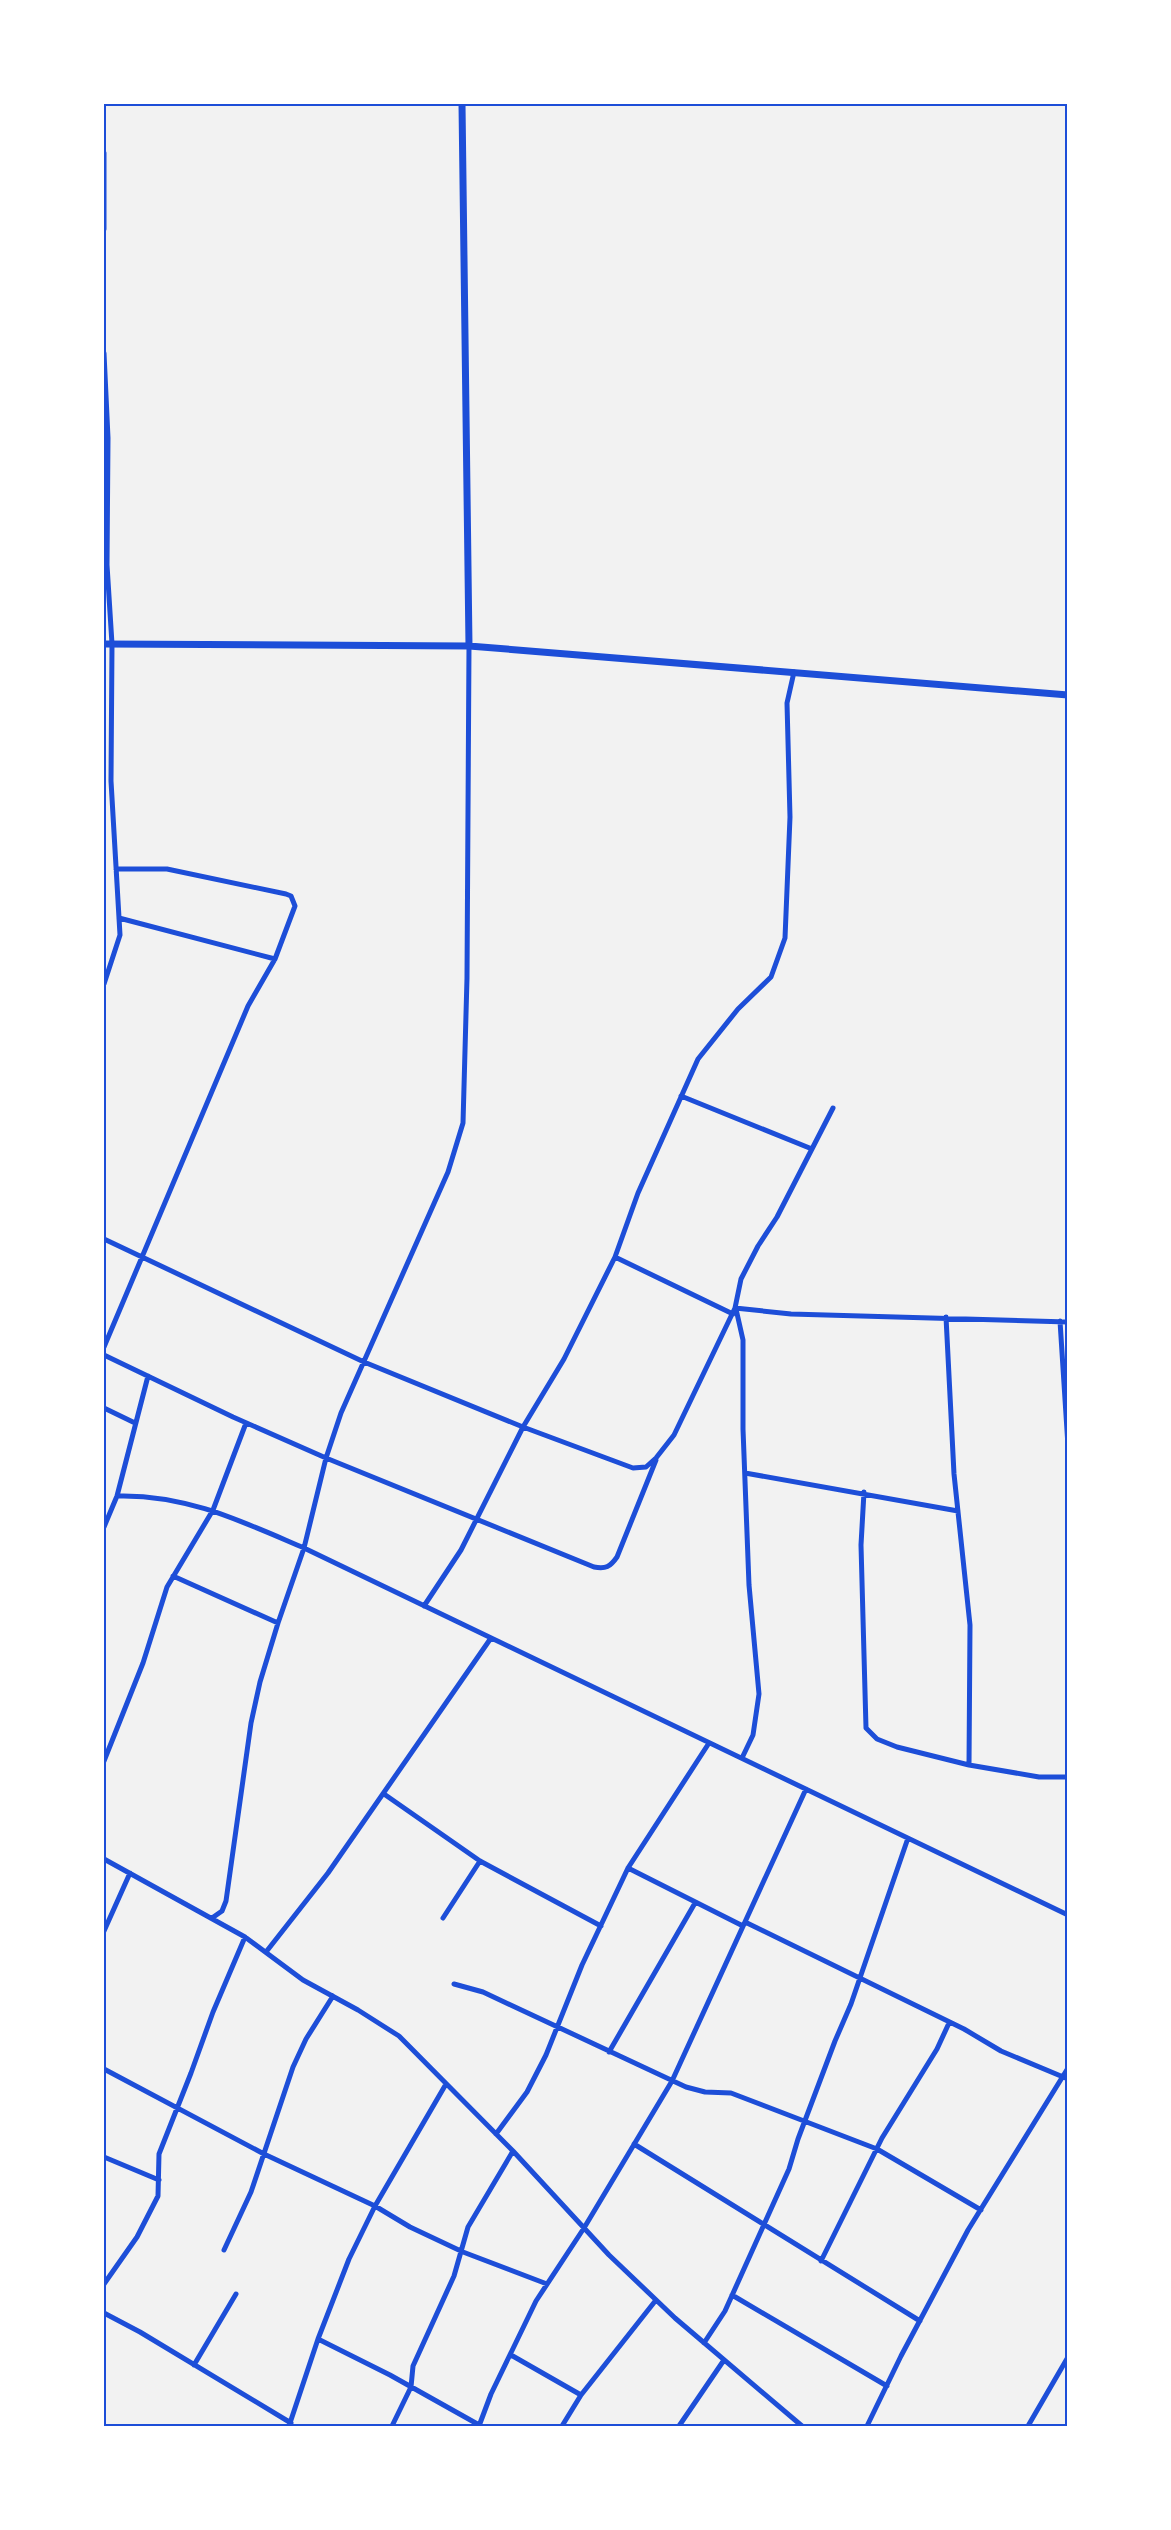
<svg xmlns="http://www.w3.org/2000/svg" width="1171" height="2530" font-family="'Open Sans',sans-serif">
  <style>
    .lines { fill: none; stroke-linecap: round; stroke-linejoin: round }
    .minor { stroke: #1d4ed8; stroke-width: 5 }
    .tertiary { stroke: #1d4ed8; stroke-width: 7 }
    .neatline { fill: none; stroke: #1d4ed8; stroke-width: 2 }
  </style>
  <rect width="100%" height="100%" fill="#f2f2f2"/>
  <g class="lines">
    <path class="minor" d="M 104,153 L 104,229
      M 104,353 L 108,438 L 107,565 L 112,644 L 111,781 L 120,935 L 104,984
      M 119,918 L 275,959
      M 681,1096 L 812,1149
      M 104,1239 L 364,1362 L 523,1427 L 633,1468 L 646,1467 L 656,1458 L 674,1435 L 735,1308 L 741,1279 L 758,1246 L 777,1217 L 833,1108
      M 615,1257 L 733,1314
      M 735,1308 L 791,1314 L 1068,1322
      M 736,1309 L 743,1340 L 743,1429 L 749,1585 L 759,1694 L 753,1735 L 742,1758
      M 946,1317 L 954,1474 L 970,1625 L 969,1765
      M 1060,1321 L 1068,1446
      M 104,1347 L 248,1006 L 275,959 L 295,906 L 291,896 L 286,894 L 167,869 L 116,869
      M 104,1355 L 233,1417 L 326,1458 L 594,1567 C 606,1569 610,1567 617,1557 L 656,1460
      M 104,1408 L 135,1423
      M 745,1473 L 958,1511
      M 864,1492 L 861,1545 L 866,1728 L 877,1739 L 897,1747 L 969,1765 L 1039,1777 L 1068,1777
      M 117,1496 C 186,1494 243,1522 304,1548 L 1068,1915
      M 104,1527 L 117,1496 L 148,1376
      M 173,1576 L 278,1623
      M 424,1606 L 461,1550 L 523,1427 L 564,1359 L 615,1257 L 638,1193 L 698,1059 L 738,1009 L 771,977 L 785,938 L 790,817 L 787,703 L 794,672
      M 104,1761 L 143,1663 L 167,1587 L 213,1510 L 246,1423
      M 384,1794 L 480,1861 L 601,1926
      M 104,1859 L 245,1937 L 303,1980 L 358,2010 L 399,2036 L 513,2151 L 609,2255 L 675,2318 L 802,2426
      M 628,1868 L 743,1926
      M 212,1918 L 222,1911 L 226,1901 L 251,1723 L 260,1682 L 278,1623 L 304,1548 L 326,1458 L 341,1413 L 448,1172 L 463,1123 L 467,978 L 469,646
      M 443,1918 L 480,1861
      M 745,1922 L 964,2029 L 1001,2051 L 1068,2079
      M 104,1931 L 130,1873
      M 266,1952 L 328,1873 L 491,1638
      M 454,1984 L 483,1992 L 686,2087 L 705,2092 L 731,2093 L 877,2149 L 981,2210
      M 609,2052 L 695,1903
      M 104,2069 L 264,2154 L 375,2206 L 410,2227 L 463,2252 L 547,2284
      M 496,2134 L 527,2092 L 546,2055 L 582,1965 L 628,1868 L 709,1743
      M 634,2144 L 920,2321
      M 104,2157 L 159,2180
      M 224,2250 L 251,2192 L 293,2067 L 306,2039 L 333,1996
      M 821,2261 L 882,2138 L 937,2049 L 949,2023
      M 104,2284 L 137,2237 L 158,2196 L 159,2154 L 191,2073 L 213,2012 L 245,1937
      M 732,2295 L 887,2386
      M 104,2313 L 140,2332 L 291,2423
      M 318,2339 L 390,2375 L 481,2426
      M 704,2343 L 725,2311 L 789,2169 L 798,2139 L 835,2041 L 851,2004 L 908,1838
      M 511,2355 L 581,2395
      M 194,2365 L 236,2294
      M 289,2426 L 318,2339 L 349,2259 L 375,2206 L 446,2084
      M 392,2426 L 411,2387 L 413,2366 L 454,2276 L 468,2227 L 513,2151
      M 479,2426 L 491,2394 L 536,2301 L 584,2228 L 672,2081 L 806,1789
      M 562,2426 L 581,2395 L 656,2300
      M 679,2426 L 724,2360
      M 867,2426 L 901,2356 L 968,2230 L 1068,2068
      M 1028,2426 L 1068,2357"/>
    <path class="tertiary" d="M 462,104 L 469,646
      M 104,644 L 469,646 L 1068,695"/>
  </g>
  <rect width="1171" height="2530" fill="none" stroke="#ffffff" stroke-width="210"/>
  <rect x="105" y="105" width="961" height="2320" class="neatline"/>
</svg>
